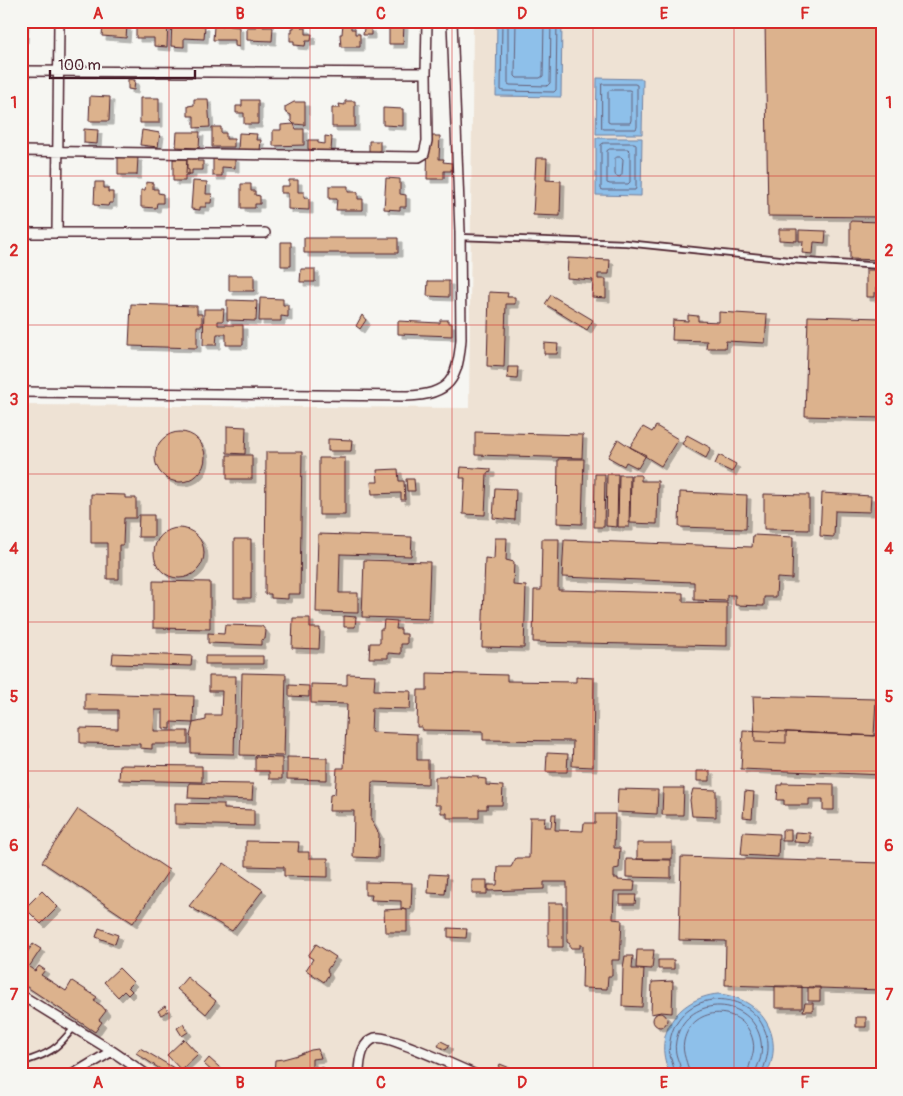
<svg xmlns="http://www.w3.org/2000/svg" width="903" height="1096" font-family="Pangolin,sans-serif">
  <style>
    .built { fill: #eee2d4 }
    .water { fill: #8ec0ea; stroke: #73809e }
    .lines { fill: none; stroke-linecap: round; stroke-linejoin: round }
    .shore { stroke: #655f77; stroke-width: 1 }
    .building { fill: #dcb28d; stroke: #4a1f2b; filter: url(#shadow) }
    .lane-casing { stroke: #4a1f2b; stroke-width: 8 }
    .street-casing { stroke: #4a1f2b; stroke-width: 12 }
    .lane { stroke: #f6f6f2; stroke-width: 4.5 }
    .street { stroke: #f6f6f2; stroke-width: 9 }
    .grid { fill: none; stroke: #d62828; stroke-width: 1; stroke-opacity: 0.55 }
    .neatline { fill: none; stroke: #d62828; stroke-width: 2 }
    .grid-label { font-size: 16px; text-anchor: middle; font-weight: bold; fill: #d62828 }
  </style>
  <defs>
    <filter id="shadow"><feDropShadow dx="4" dy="4" stdDeviation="0" flood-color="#0004"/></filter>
  </defs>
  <rect width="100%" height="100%" fill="#f6f6f2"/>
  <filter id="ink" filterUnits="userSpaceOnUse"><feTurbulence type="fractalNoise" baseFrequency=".02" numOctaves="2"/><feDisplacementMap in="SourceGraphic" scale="10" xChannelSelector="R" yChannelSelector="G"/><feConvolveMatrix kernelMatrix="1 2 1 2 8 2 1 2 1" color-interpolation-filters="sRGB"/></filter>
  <g filter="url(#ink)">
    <path class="built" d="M 473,21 L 882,21 L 882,1075 L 21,1075 L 21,405 L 469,408 Z"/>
    <path class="water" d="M 497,21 L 562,21 L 561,97 L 496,96 Z
      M 597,78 L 643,79 L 642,134 L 596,134 Z
      M 596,138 L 642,138 L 641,196 L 596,195 Z
      M 718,994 C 760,997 787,1036 766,1075 L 671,1075 C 650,1037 677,998 718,994 Z"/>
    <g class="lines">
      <path class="shore" d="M 502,21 L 501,90 L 503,91 L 554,92 L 556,90 L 557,21
        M 508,21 L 508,84 L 510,85 L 547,86 L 550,83 L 551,21
        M 516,21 L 515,76 L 517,78 L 540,78 L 543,76 L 544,21
        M 602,84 L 635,84 L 637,85 L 637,127 L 636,129 L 604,129 L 602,128 Z
        M 610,90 L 629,90 L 631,91 L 631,120 L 630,123 L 610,123 L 608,122 L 608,92 Z
        M 604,143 L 634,143 L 636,144 L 636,188 L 635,190 L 603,190 L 601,189 L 601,145 Z
        M 610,149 L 628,149 L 630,151 L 630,182 L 628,184 L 610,184 L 607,183 L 607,151 Z
        M 617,157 L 621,157 L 623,159 L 622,174 L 620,177 L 616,176 L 615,174 L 615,159 Z
        M 675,1075 C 674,1062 667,1056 670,1041 C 678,988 754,985 767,1037 C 769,1046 768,1055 765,1064 C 764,1068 762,1071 762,1075
        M 682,1075 C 681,1062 673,1056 676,1041 C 684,996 748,994 760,1037 C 762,1045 762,1053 760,1060 C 758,1065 756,1069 755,1075
        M 689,1075 C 689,1063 681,1054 684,1041 C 692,1004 745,1004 753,1041 C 756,1054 748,1063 748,1075"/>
    </g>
    <path class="building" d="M 21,21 L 25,21 L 24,39 L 21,39 Z
      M 145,21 L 152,21 L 152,27 L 156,27 L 156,21 L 168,21 L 167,47 L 154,46 L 154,38 L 136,38 L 136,26 L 145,27 Z
      M 172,21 L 180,21 L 180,25 L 188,25 L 189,21 L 195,21 L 195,25 L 205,26 L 204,39 L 184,38 L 184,47 L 171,46 Z
      M 216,21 L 220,21 L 220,26 L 223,26 L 223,21 L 229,21 L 229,26 L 239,27 L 239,47 L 235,46 L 235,40 L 213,40 L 214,26 L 216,26 Z
      M 257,21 L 263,21 L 263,27 L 273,27 L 272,41 L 247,40 L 247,27 L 256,27 Z
      M 765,21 L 882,21 L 882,217 L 768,216 Z
      M 294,22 L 302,23 L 302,28 L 306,28 L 306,34 L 312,34 L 311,41 L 306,41 L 305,46 L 294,45 L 294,41 L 290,41 L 290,33 L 292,33 L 292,28 L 294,28 Z
      M 343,23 L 351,23 L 351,29 L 355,29 L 355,34 L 360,34 L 360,47 L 341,47 L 340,34 L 342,34 Z
      M 103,24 L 127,26 L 126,38 L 102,36 Z
      M 389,24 L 404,25 L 403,44 L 389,44 Z
      M 364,28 L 371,28 L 371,35 L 363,35 Z
      M 128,79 L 135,80 L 134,90 L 128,89 Z
      M 90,96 L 110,97 L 109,121 L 89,121 Z
      M 140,98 L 159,98 L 159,123 L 140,123 Z
      M 194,99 L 208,99 L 210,127 L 194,128 L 194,116 L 188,116 L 188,106 L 194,105 Z
      M 242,100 L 258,100 L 258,124 L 244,124 L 244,113 L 236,113 L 236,106 L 242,106 Z
      M 21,101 L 24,101 L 24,122 L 21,122 Z
      M 345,101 L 355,101 L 355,127 L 332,127 L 332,108 L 340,108 L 339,104 L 345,105 Z
      M 294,102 L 305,102 L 305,125 L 294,124 L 291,121 L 291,115 L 285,112 L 285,107 Z
      M 383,108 L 403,109 L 403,126 L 383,125 Z
      M 294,124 L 296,129 L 304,129 L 304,145 L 273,146 L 273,130 L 281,130 L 281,125 Z
      M 212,127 L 221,127 L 221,133 L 226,133 L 226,139 L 234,139 L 234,147 L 212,147 Z
      M 84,129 L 98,130 L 97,144 L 84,143 Z
      M 142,130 L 160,133 L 158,147 L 140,145 Z
      M 177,132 L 200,132 L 199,148 L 176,147 Z
      M 239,133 L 257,134 L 256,140 L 261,140 L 260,151 L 238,150 Z
      M 325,136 L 332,137 L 331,151 L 326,151 L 326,154 L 315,154 L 315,150 L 308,149 L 308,140 L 318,140 L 318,143 L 325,144 Z
      M 428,136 L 440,136 L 439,159 L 444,159 L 443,162 L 452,163 L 451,171 L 444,171 L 444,179 L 427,179 Z
      M 369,141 L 380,141 L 380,153 L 369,152 Z
      M 118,157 L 138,157 L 137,175 L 118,175 Z
      M 187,157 L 198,158 L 197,161 L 203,161 L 203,170 L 192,170 L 192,174 L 186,174 Z
      M 213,158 L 235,158 L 235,168 L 222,167 L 222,176 L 213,176 Z
      M 536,158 L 547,158 L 546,180 L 561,181 L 560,216 L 533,215 Z
      M 173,159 L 187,159 L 187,169 L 189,170 L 189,175 L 185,175 L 185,181 L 173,181 Z
      M 386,178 L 400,179 L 400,194 L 406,195 L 406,207 L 400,207 L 400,210 L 384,209 Z
      M 289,180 L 298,180 L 298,192 L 304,192 L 304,198 L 309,198 L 309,210 L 288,209 L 288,193 L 281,193 L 281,186 L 289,186 Z
      M 193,181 L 207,182 L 206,194 L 212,194 L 211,203 L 206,203 L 206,207 L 200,207 L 200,210 L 191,209 Z
      M 95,182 L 104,182 L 104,188 L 108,188 L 108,192 L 113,192 L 113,203 L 109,203 L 108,206 L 94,205 Z
      M 146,182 L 153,183 L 153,189 L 158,189 L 158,193 L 163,194 L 163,203 L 157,203 L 156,208 L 141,207 L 141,190 L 145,190 Z
      M 241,184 L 251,184 L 251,191 L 255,191 L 255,195 L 260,196 L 260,204 L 255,204 L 255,208 L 241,208 Z
      M 329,186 L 348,186 L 348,192 L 358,192 L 358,199 L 363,199 L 363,210 L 336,210 L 337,199 L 329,199 Z
      M 850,221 L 882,222 L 882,260 L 850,259 Z
      M 779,229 L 797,229 L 797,241 L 779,240 Z
      M 799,230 L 826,231 L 825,243 L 814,242 L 813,254 L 802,253 L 803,241 L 799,241 Z
      M 304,238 L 398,238 L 398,253 L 304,253 Z
      M 281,242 L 291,242 L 291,266 L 281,266 Z
      M 568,258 L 610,260 L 609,274 L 598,274 L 598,279 L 606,279 L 606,298 L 592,297 L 593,280 L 567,278 Z
      M 301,269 L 315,269 L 315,282 L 300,282 Z
      M 866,270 L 876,270 L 877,294 L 874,292 L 874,297 L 866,297 Z
      M 229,275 L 254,275 L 254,291 L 229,291 Z
      M 428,281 L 449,281 L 449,297 L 427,296 Z
      M 489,292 L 508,293 L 507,297 L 515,297 L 515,304 L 506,304 L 504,367 L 487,366 Z
      M 551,295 L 593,320 L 587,330 L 545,304 Z
      M 260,298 L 283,299 L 283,305 L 288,305 L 288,317 L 281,316 L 281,321 L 259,321 Z
      M 227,300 L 257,301 L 256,321 L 227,320 Z
      M 131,304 L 197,306 L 197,314 L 202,314 L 202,326 L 197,326 L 197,348 L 129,346 Z
      M 204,309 L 224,309 L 223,321 L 218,321 L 218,325 L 243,325 L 243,345 L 226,345 L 226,334 L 217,334 L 216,345 L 203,345 Z
      M 719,312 L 767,315 L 765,343 L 726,341 L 725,348 L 706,348 L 707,341 L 672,340 L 673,320 L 688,321 L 688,315 L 698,316 L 698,321 L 719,322 Z
      M 362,315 L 366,320 L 360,329 L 356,326 Z
      M 808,316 L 882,318 L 882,418 L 805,416 Z
      M 440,320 L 448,320 L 448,323 L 452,323 L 452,336 L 398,334 L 398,321 L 440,323 Z
      M 544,343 L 558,344 L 557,354 L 544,354 Z
      M 508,367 L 518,367 L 517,379 L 507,378 Z
      M 227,426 L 246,427 L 245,454 L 227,453 Z
      M 656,426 L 678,439 L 661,466 L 630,447 L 643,427 L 652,432 Z
      M155 457a25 25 0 1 1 50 0a25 25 0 1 1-50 0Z
      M 475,432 L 583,435 L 582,458 L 475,455 Z
      M 687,435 L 711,448 L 706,458 L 682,444 Z
      M 328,439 L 352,440 L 351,451 L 328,451 Z
      M 618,439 L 630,447 L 646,455 L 638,468 L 626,462 L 624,466 L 608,457 Z
      M 266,452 L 302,452 L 300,594 L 288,594 L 288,599 L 271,598 L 271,594 L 265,594 Z
      M 227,455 L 252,455 L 252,479 L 227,479 Z
      M 719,455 L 736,464 L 732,472 L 715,464 Z
      M 319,458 L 345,458 L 345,515 L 319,515 Z
      M 558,459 L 584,459 L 582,524 L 557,523 Z
      M 461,467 L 491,469 L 491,472 L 487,473 L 485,515 L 463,514 L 465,478 L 460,478 Z
      M 398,469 L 399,481 L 404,481 L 405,500 L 401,500 L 401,493 L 372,494 L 371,482 L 378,482 L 377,470 Z
      M 595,474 L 605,474 L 604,527 L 594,527 Z
      M 607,474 L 618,474 L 617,527 L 606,526 Z
      M 619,475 L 630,475 L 629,527 L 618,527 Z
      M 631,475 L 641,475 L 641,481 L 658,481 L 657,524 L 630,523 Z
      M 406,479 L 414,479 L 415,491 L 407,491 Z
      M 495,488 L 516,489 L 515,520 L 493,518 Z
      M 680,492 L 747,495 L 746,529 L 679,527 Z
      M 822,493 L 871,496 L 870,512 L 835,511 L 834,537 L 820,536 Z
      M 91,494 L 125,495 L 125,498 L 136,498 L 136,518 L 124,518 L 123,545 L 119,545 L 119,579 L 107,579 L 107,543 L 91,543 Z
      M 764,494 L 809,495 L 809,530 L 764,529 Z
      M 139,515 L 154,515 L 154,537 L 138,537 Z
      M154 553a25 25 0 1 1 50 0a25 25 0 1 1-50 0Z
      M 318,534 L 412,537 L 411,556 L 340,554 L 339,593 L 358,593 L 358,613 L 316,612 Z
      M 753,535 L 793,537 L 792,579 L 777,578 L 776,597 L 764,597 L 764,606 L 735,605 L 735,595 L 727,595 L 727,601 L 694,600 L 694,582 L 562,577 L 564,540 L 752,547 Z
      M 495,538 L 507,538 L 506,560 L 514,562 L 513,585 L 526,586 L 524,648 L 482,647 L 485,558 L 494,559 Z
      M 234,539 L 251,539 L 251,598 L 234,598 Z
      M 542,539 L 559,539 L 558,590 L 683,593 L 683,602 L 727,603 L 727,646 L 533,642 L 534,590 L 541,590 Z
      M 364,560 L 430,562 L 428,619 L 362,617 Z
      M 153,581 L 210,582 L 210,629 L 153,628 Z
      M 344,616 L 356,617 L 355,627 L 344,627 Z
      M 293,618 L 310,618 L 310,628 L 320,628 L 319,649 L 292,648 Z
      M 384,620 L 397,621 L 396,629 L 401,629 L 401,634 L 407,634 L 407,644 L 401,644 L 401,654 L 388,653 L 388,658 L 369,658 L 370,643 L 380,643 L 380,629 L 383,629 Z
      M 225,625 L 262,626 L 266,631 L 265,639 L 261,640 L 261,645 L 208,643 L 208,633 L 224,634 Z
      M 878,632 L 882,633 L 882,689 L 878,689 Z
      M 113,653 L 192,656 L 191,666 L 112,664 Z
      M 205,656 L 263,656 L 263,664 L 205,664 Z
      M 242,673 L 286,674 L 284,756 L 240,755 Z
      M 427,673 L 507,675 L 507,681 L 576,682 L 576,677 L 594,678 L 593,767 L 572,766 L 573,741 L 483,740 L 483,731 L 422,730 L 422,727 L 417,727 L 418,690 L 427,690 Z
      M 347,674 L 375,675 L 374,690 L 411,691 L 410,709 L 372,708 L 371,732 L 417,734 L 417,760 L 428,760 L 428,784 L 372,782 L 371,820 L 379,834 L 378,858 L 353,857 L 354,811 L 329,811 L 330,795 L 335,794 L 337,768 L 344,768 L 347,704 L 311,703 L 311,684 L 347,685 Z
      M 209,676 L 236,676 L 234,754 L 191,753 L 191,737 L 190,736 L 193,723 L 206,720 L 206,715 L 221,715 L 222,691 L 209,691 Z
      M 289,685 L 309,686 L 309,697 L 289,696 Z
      M 85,693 L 194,696 L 193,723 L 171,722 L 171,729 L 163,728 L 163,710 L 155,710 L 154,731 L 188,731 L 188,744 L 152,744 L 152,749 L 140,748 L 140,744 L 80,743 L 80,728 L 118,729 L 118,710 L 85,710 Z
      M 753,696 L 876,699 L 874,736 L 786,732 L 786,743 L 755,742 Z
      M 743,730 L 882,736 L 882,775 L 741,769 Z
      M 547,753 L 568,754 L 567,772 L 546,772 Z
      M 255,757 L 282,758 L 282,779 L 269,779 L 269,771 L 255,771 Z
      M 287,757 L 327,758 L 327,780 L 287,779 Z
      M 120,765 L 202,766 L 202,782 L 119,780 Z
      M 697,771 L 710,771 L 710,781 L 697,781 Z
      M 446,775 L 478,776 L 478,778 L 486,779 L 486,785 L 503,786 L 502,805 L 487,805 L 487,809 L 479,809 L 479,818 L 447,818 L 447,813 L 441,813 L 441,805 L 435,805 L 435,777 L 446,777 Z
      M 189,783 L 253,784 L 252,800 L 188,798 Z
      M 782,783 L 834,784 L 834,810 L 823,810 L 823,799 L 809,799 L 809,805 L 784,805 L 784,800 L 777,800 L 778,785 L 782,785 Z
      M 663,788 L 684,788 L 683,815 L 662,815 Z
      M 618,789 L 658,790 L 657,814 L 617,812 Z
      M 693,789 L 716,790 L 716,817 L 692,816 L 690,800 Z
      M 745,791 L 754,792 L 752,818 L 743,817 Z
      M 175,803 L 224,804 L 224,809 L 254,810 L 254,826 L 175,824 Z
      M 78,809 L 169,870 L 133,923 L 42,862 Z
      M 552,814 L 556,814 L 555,830 L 583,831 L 584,823 L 595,823 L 595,814 L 615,814 L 614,848 L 620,848 L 619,868 L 614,869 L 614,878 L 618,878 L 618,880 L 635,881 L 634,891 L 614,891 L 613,919 L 622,920 L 620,960 L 612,960 L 612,976 L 608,976 L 607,989 L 582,988 L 583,945 L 580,945 L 580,948 L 570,948 L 570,944 L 567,942 L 567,882 L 544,882 L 544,889 L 488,891 L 488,885 L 497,885 L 498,867 L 511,867 L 516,858 L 529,858 L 530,817 L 545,817 L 544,827 L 551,827 Z
      M 782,830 L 791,830 L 791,841 L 782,841 Z
      M 743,832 L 779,834 L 778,857 L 741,855 Z
      M 795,832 L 810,833 L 810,843 L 794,842 Z
      M 246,841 L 299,842 L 298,852 L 309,852 L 309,858 L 328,858 L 328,877 L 284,876 L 284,867 L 246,866 Z
      M 637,843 L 672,843 L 672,859 L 637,859 Z
      M 681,857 L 882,863 L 882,990 L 725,985 L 726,941 L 679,940 Z
      M 626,859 L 671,860 L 671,878 L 626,877 Z
      M 224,863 L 263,890 L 232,931 L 189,906 Z
      M 429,874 L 447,875 L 445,894 L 428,893 Z
      M 472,880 L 487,880 L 487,894 L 472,894 Z
      M 365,882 L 412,883 L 411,909 L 401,909 L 401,901 L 371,900 L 372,895 L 365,895 Z
      M 42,891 L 58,907 L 41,924 L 25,908 Z
      M 620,895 L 636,895 L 635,904 L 620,904 Z
      M 548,903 L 563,903 L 563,947 L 548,947 Z
      M 401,909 L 407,910 L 407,932 L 385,932 L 384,910 Z
      M 99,928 L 118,935 L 115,944 L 96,937 Z
      M 448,928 L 467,929 L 466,938 L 448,937 Z
      M 33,944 L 41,949 L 29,967 L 35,971 L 39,966 L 45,970 L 41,975 L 66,991 L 72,981 L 97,997 L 94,1001 L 102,1006 L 106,1011 L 99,1020 L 102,1022 L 95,1032 L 21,983 L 21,961 Z
      M 316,944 L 336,957 L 327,970 L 329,974 L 324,982 L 306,970 L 313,959 L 308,956 Z
      M 637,950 L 654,950 L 652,969 L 636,968 Z
      M 625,956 L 633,956 L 632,969 L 644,969 L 642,1007 L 622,1006 L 623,968 Z
      M 658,960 L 674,960 L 674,969 L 658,969 Z
      M 119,968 L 133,982 L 128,987 L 132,991 L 128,995 L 124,991 L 118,997 L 104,982 Z
      M 187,977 L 216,1001 L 206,1014 L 177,989 Z
      M 673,981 L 672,1013 L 661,1012 L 651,1014 L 652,982 Z
      M 775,986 L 802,986 L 802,1008 L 775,1008 Z
      M 808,987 L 820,987 L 820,1001 L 808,1001 Z
      M 805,1003 L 813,1003 L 813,1011 L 803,1011 Z
      M 165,1006 L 168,1011 L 161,1015 L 158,1011 Z
      M653 1020a7 7 0 1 1 14 0a7 7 0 1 1-14 0Z
      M 856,1017 L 866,1017 L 866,1027 L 856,1027 Z
      M 183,1024 L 188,1032 L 182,1036 L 177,1028 Z
      M 184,1039 L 198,1054 L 181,1070 L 167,1055 Z
      M 441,1041 L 449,1045 L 446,1050 L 438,1046 Z
      M 140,1048 L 179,1071 L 177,1075 L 169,1075 L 136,1053 Z
      M 318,1049 L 321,1058 L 312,1059 L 312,1068 L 316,1067 L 324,1068 L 323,1075 L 313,1075 L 309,1072 L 307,1075 L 278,1075 L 274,1073 L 275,1060 L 283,1059 L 298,1055 L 311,1050 Z
      M 209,1058 L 228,1075 L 216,1075 L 204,1064 Z
      M 500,1064 L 515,1070 L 513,1075 L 495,1075 Z"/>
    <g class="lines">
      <defs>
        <path id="lane" d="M 459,237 L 626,243 L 789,260 L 882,266
          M 21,1063 C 34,1058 47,1055 57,1046 C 63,1041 68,1034 74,1028"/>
        <path id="street" d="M 21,71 L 426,73
          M 21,151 L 419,157 L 424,154 L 427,141 L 426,73 L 427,21
          M 21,233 L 265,233
          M 57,233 L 59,21
          M 21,392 L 407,396 C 450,395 458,379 461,339 L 460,232 L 452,21
          M 21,793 C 25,805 25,818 21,830
          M 21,995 L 112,1051 L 147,1075
          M 72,1075 L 112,1051
          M 359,1075 C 359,1063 361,1043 375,1038 C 387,1034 460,1068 476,1075"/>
      </defs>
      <use href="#lane" class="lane-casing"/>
      <use href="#street" class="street-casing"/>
      <use href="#lane" class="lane"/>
      <use href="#street" class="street"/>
    </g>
  </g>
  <path class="grid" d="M 169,21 L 169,1075M 310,21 L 310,1075M 452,21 L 452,1075M 593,21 L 593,1075M 734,21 L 734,1075M 21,176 L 882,176M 21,325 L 882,325M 21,474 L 882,474M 21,622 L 882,622M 21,771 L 882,771M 21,920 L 882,920"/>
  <rect width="903" height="1096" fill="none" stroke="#f6f6f2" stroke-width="55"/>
  <path d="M50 70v8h145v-8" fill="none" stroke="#4a1f2b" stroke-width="2.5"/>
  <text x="58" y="70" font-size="15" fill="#4a1f2b" stroke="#f6f6f2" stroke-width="4" paint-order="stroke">100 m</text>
  <rect x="28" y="28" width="848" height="1040" class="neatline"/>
  <g class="grid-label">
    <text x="98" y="19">A</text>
    <text x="240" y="19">B</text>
    <text x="381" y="19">C</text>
    <text x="522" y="19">D</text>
    <text x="664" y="19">E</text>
    <text x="805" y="19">F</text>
    <text x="14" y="108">1</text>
    <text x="889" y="108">1</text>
    <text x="14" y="256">2</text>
    <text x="889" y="256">2</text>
    <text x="14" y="405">3</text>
    <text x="889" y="405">3</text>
    <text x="14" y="554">4</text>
    <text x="889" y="554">4</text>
    <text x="14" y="702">5</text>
    <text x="889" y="702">5</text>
    <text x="14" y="851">6</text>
    <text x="889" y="851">6</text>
    <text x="14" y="1000">7</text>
    <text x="889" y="1000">7</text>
    <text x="98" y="1088">A</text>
    <text x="240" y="1088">B</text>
    <text x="381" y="1088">C</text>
    <text x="522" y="1088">D</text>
    <text x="664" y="1088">E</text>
    <text x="805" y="1088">F</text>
  </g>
</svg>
